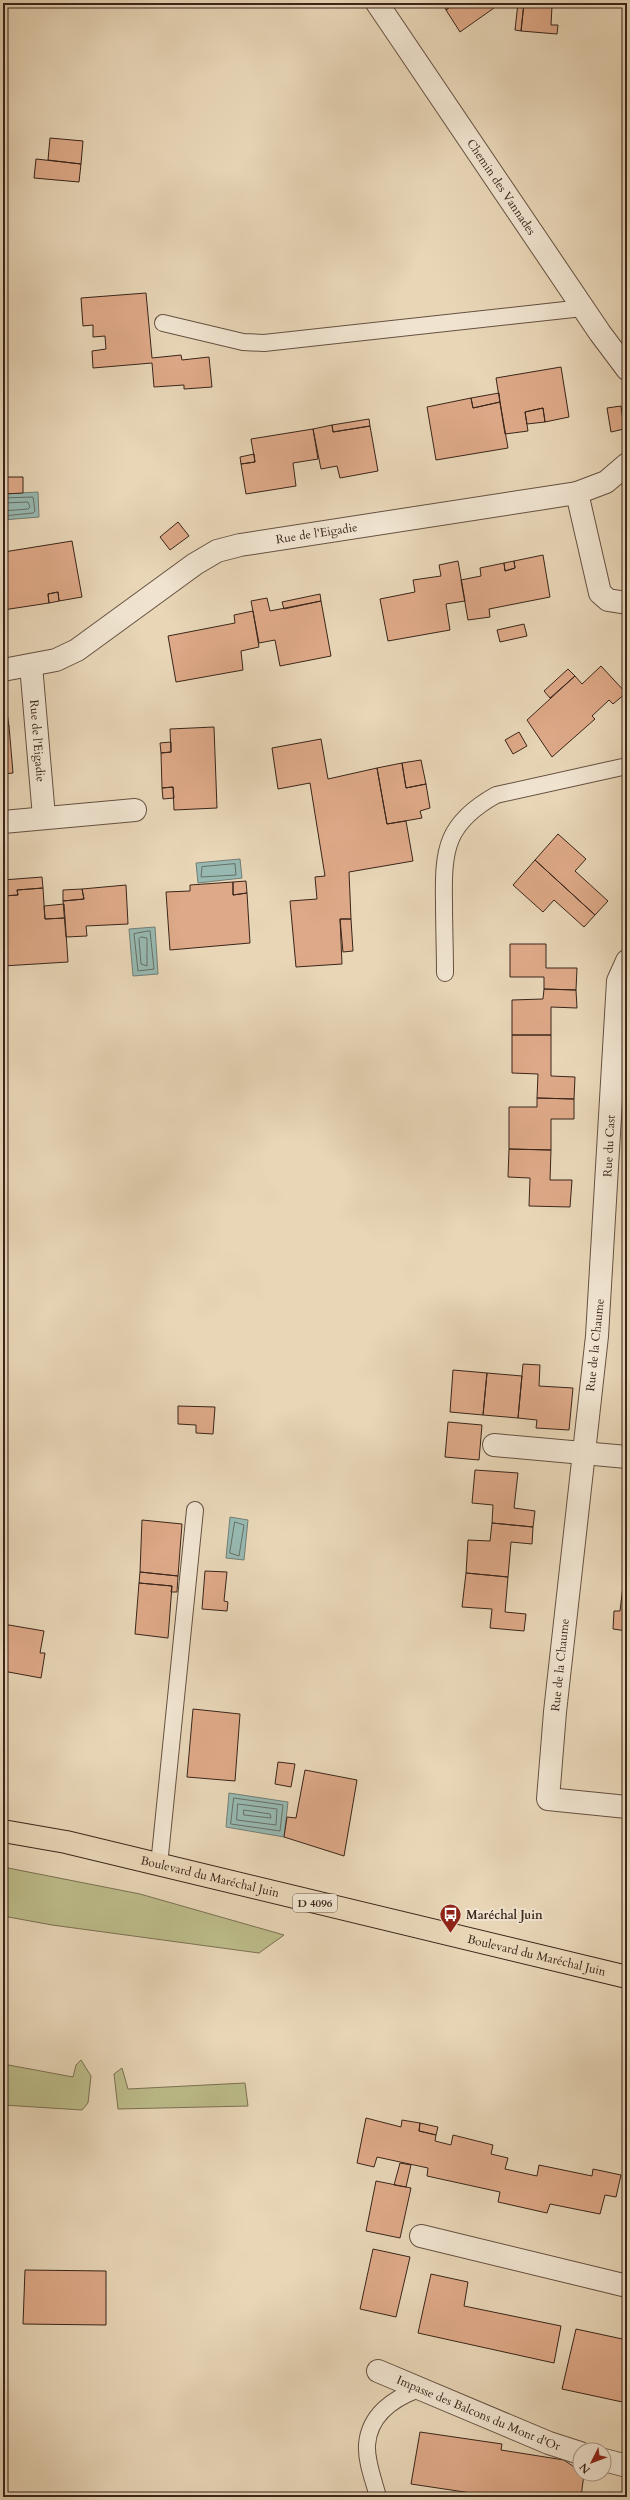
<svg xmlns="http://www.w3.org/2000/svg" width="630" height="2500" font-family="Cardo,serif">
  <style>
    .green { fill: #bcbc8a; stroke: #7b7052 }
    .water { fill: #97b9b1; stroke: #727e75 }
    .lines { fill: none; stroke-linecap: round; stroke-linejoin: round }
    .shore { stroke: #686f66; stroke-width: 1 }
    .building { fill: #dea988; stroke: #3a251a }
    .lane-casing { stroke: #665141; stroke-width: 18 }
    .street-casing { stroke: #665141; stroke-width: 24 }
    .primary-casing { stroke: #3a251a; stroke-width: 24 }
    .lane { stroke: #f0e4d0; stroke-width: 16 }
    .street { stroke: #f0e4d0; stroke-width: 22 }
    .primary { stroke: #e8d6b7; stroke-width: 22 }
    .labels { text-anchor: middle; stroke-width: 4; stroke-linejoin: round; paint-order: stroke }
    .shield { fill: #f0e4d0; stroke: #715e51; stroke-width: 1 }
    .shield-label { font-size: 11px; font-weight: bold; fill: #3a251a }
    .street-label { font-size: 12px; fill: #3a251a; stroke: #f0e4d0 }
    .poi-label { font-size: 12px; font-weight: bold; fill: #3a251a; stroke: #f0e4d0; text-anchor: start }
  </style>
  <rect width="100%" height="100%" fill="#e8d6b7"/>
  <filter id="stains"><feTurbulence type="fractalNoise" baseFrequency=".005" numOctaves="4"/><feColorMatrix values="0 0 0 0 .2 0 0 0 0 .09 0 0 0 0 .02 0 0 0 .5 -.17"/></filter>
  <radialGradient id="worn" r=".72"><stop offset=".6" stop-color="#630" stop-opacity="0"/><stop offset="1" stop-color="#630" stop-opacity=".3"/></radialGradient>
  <path class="green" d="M 3,1867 L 140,1894 L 284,1935 L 259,1953 L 52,1925 L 3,1916 Z
    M 81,2060 L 91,2076 L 88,2103 L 82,2110 L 3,2105 L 3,2064 L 73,2077 L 76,2065 Z
    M 122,2068 L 128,2089 L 245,2083 L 248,2106 L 118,2109 L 114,2074 Z"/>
  <path class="water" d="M 38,492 L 39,517 L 3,520 L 3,494 Z
    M 240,859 L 242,878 L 198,883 L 196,863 Z
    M 155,927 L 158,974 L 133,976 L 129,929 Z
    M 230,1517 L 248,1520 L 244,1560 L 226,1558 Z
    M 229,1793 L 288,1802 L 284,1837 L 226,1827 Z"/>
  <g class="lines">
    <path class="shore" d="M 3,498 L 33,497 L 35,511 L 33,513 L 3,516
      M 3,503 L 28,502 L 30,507 L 28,509 L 3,511
      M 235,864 L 236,875 L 201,877 L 202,867 Z
      M 150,931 L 154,969 L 138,971 L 134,934 Z
      M 141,937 L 147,938 L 147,966 L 141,964 L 139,939 Z
      M 235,1522 L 244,1525 L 239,1556 L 230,1553 Z
      M 234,1798 L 283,1805 L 280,1831 L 231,1824 Z
      M 238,1804 L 277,1809 L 276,1825 L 237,1820 Z
      M 244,1810 L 270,1814 L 271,1818 L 244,1815 Z"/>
  </g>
  <path class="building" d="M 442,3 L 447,3 L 450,7 L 446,10 Z
    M 447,3 L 501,3 L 460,32 L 446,10 L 450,7 Z
    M 518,3 L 524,3 L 521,31 L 515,30 Z
    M 524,3 L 552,6 L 551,25 L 558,25 L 557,34 L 521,31 Z
    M 50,138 L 83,141 L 81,164 L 48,160 Z
    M 36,159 L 81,164 L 79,182 L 34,178 Z
    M 146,293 L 152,358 L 181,355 L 182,360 L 209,357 L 212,387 L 184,389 L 184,385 L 154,387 L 152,363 L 93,368 L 92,351 L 106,349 L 105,336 L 93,337 L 93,325 L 83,326 L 81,298 Z
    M 561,367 L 569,417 L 545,422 L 543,408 L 525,412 L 528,431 L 505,434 L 496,378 Z
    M 499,393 L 500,402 L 473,408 L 471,398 Z
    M 471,398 L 473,408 L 500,402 L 508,448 L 436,460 L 427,407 Z
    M 621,406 L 624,429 L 611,432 L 607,408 Z
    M 543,408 L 545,422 L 527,424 L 525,412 Z
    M 369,419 L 370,426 L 333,432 L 332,425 Z
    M 332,425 L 333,432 L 370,426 L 378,471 L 340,478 L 337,466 L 321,469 L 313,429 Z
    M 313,429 L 318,459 L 293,463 L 296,486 L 246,494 L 241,464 L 255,462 L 251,439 Z
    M 254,454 L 255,462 L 241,464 L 240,457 Z
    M 3,477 L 23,477 L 23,493 L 3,494 Z
    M 178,522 L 189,536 L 170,550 L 160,537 Z
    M 627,527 L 627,537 L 622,531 Z
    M 72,541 L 82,597 L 59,601 L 58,592 L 48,594 L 49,603 L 3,610 L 4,552 Z
    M 543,555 L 550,597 L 489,609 L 490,617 L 468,620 L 461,580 L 481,576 L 480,568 L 504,563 L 505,571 L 515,568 L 514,561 Z
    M 458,561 L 465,601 L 446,604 L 450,630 L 388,641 L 380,599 L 415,592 L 413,580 L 441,576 L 439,565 Z
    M 514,561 L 515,568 L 505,571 L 504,563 Z
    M 58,592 L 59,601 L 49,603 L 48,594 Z
    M 320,594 L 321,601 L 284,609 L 282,602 Z
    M 267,598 L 270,611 L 321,601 L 331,656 L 280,666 L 275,640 L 259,643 L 251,601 Z
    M 253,611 L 259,647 L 241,651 L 243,670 L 176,682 L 168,636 L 235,623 L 234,615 Z
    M 524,624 L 527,636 L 500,642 L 497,630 Z
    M 601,666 L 626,693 L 613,704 L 609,700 L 592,716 L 595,719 L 552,757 L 527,720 L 575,676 L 582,684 Z
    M 568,669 L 575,676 L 550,698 L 544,691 Z
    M 3,713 L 7,713 L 9,726 L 3,727 Z
    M 9,726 L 13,773 L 3,774 L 3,727 Z
    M 214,727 L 217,808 L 174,810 L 173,787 L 162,788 L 161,753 L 171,752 L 170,729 Z
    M 519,732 L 527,746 L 513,754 L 505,740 Z
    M 321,739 L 328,779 L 377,768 L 387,824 L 406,821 L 413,861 L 349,872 L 351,919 L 340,919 L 342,964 L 296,967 L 290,901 L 317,899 L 315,877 L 325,876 L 310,783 L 278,789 L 272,748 Z
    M 171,742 L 171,752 L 161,753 L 160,743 Z
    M 421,760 L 426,784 L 406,788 L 402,763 Z
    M 402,763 L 406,788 L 426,784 L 430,808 L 420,811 L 422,818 L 387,824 L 377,768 Z
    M 173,787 L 174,798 L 163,799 L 162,788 Z
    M 558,834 L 586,859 L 575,871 L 608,901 L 595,915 L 535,860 Z
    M 535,860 L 595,915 L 584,927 L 554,900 L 543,912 L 513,885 Z
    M 42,877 L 43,888 L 17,890 L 18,895 L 3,896 L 3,880 Z
    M 246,881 L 247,893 L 233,895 L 233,882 Z
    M 233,882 L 233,895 L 247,893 L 250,943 L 170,950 L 166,892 L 190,891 L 190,885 Z
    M 126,885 L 128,924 L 86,926 L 87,936 L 66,937 L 63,901 L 84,899 L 82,889 Z
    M 43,888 L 45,919 L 65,918 L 68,962 L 3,966 L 3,896 L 18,895 L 17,890 Z
    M 82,889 L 84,899 L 63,901 L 63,890 Z
    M 64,904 L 65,918 L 45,919 L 44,906 Z
    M 340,919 L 351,919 L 353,951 L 343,952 Z
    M 510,944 L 546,944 L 546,968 L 577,968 L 576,990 L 544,989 L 544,977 L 510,977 Z
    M 544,989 L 576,990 L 577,1008 L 551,1007 L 551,1035 L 512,1035 L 512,1000 L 543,999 Z
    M 512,1035 L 551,1035 L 551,1076 L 575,1077 L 574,1099 L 537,1098 L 538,1074 L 512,1073 Z
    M 537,1098 L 574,1099 L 574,1119 L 551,1119 L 551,1150 L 509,1149 L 509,1107 L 537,1107 Z
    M 509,1149 L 551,1150 L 550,1180 L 572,1180 L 570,1207 L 529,1206 L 530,1178 L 508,1177 Z
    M 523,1364 L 540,1365 L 539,1386 L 573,1388 L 569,1430 L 536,1428 L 537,1420 L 518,1418 Z
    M 453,1370 L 487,1373 L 483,1415 L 450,1412 Z
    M 487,1373 L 522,1376 L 518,1418 L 483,1415 Z
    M 178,1406 L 215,1407 L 213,1434 L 196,1433 L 196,1425 L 178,1424 Z
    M 448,1422 L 482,1425 L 479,1460 L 445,1457 Z
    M 475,1470 L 518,1473 L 514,1508 L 535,1511 L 533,1527 L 492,1523 L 493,1505 L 472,1503 Z
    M 142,1520 L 182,1524 L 178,1576 L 140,1572 Z
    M 492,1523 L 533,1527 L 532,1544 L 511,1542 L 508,1577 L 466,1573 L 468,1540 L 490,1541 Z
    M 627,1552 L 627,1631 L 613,1629 L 614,1611 L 620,1611 Z
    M 205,1571 L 227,1572 L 224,1601 L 228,1602 L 227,1611 L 202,1609 Z
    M 140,1572 L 178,1576 L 177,1592 L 171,1592 L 172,1586 L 139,1583 Z
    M 466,1573 L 508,1577 L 505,1612 L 526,1614 L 524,1631 L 490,1628 L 492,1609 L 462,1607 Z
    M 139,1583 L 172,1586 L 168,1638 L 135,1634 Z
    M 3,1624 L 44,1631 L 40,1653 L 45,1653 L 41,1678 L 3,1671 Z
    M 193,1709 L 240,1714 L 235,1781 L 187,1777 Z
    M 627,1733 L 627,1752 L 625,1751 Z
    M 278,1762 L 295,1764 L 291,1787 L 275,1784 Z
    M 305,1770 L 357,1780 L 344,1856 L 284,1837 L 287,1817 L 296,1818 Z
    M 366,2118 L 401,2127 L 402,2120 L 420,2123 L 419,2131 L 436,2135 L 435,2141 L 451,2145 L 453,2135 L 493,2145 L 491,2154 L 508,2158 L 505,2169 L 537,2176 L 539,2165 L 592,2176 L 593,2169 L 621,2175 L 616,2197 L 605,2195 L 600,2214 L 550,2204 L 547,2213 L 498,2202 L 500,2192 L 427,2176 L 428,2168 L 377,2157 L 374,2167 L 357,2163 Z
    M 420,2123 L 438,2127 L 436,2135 L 419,2131 Z
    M 400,2163 L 411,2165 L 406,2187 L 394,2185 Z
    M 376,2181 L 411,2188 L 400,2238 L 366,2231 Z
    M 373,2249 L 410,2257 L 396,2317 L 360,2309 Z
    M 25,2270 L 106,2271 L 106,2325 L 23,2324 Z
    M 431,2274 L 468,2282 L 464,2306 L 561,2326 L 554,2363 L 418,2333 Z
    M 576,2329 L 627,2340 L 627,2403 L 562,2389 Z
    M 420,2432 L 502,2444 L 501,2450 L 564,2460 L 580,2471 L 580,2474 L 584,2474 L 581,2497 L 498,2497 L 411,2484 Z"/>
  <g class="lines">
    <defs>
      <path id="lane" d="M 163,323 L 243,342 L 264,343 L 583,308
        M 445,973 C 445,950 444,926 444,902 C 443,849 446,823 496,795 L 627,766
        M 159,1865 L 195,1510
        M 378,2497 C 374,2481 366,2462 367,2445 C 369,2415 394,2398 419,2389"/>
      <g id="street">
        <path id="s1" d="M 377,3 L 600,333 L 627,369"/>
        <path d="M 577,493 L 600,593 L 608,600 L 627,603"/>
        <path id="s2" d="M 31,665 L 44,817"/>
        <path id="s3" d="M 3,670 L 56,660 L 77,650 L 195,564 L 217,551 L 240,545 L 577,493 L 606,482 L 627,464"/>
        <path d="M 3,822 L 135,810"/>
        <path d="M 627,961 L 618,981 L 597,1336 L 555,1712 L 548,1799 L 627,1807"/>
        <path d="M 494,1445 L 627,1457"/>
        <path d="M 421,2236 L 627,2286"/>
        <path id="s4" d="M 378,2371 L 549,2443 L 580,2453"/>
        <path d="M 604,2460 L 627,2466"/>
      </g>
      <g id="primary">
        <path id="s5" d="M 3,1831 L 66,1842 L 627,1977"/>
      </g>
    </defs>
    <use href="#lane" class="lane-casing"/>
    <use href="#street" class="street-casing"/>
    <use href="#primary" class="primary-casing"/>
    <use href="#lane" class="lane"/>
    <use href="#street" class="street"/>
    <use href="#primary" class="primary"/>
  </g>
  <defs>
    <symbol id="bus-pin" viewBox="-11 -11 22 30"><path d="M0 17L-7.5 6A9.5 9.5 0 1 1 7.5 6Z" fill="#8f2418" stroke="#f0e4d0"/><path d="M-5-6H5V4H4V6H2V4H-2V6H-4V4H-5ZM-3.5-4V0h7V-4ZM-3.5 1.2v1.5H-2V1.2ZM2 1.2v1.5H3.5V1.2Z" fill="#fff"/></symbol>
  </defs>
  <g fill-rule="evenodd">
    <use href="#bus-pin" x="438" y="1902" width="25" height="34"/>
  </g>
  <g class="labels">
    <rect class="shield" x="293" y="1894" width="44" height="18" rx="3"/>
    <g class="shield-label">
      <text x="315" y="1907">D 4096</text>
    </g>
    <g class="street-label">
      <text dy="4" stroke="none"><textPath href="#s1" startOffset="222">Chemin des Vannades</textPath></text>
      <text dy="4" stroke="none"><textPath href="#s3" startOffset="350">Rue de l'Eigadie</textPath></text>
      <text dy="4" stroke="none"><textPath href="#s2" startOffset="76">Rue de l'Eigadie</textPath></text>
      <text transform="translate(609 1146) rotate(-87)" y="4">Rue du Cast</text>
      <text transform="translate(595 1345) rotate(-84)" y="4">Rue de la Chaume</text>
      <text transform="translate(560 1665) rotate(-84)" y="4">Rue de la Chaume</text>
      <text dy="4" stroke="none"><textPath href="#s5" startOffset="212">Boulevard du Maréchal Juin</textPath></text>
      <text dy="4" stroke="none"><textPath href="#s5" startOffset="548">Boulevard du Maréchal Juin</textPath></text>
      <text dy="4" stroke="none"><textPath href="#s4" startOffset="109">Impasse des Balcons du Mont d'Or</textPath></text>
    </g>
    <g class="poi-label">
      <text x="466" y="1919">Maréchal Juin</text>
    </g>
  </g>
  <rect width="630" height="2500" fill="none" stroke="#e8d6b7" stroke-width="16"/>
  <rect x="4" y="4" width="622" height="2492" fill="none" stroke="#3a251a" stroke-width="2"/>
  <rect x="8" y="8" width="614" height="2484" fill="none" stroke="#3a251a"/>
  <g transform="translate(592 2462) rotate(228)"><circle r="19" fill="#f0e4d0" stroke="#a79887"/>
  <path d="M0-3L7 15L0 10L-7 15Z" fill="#8f2418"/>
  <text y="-6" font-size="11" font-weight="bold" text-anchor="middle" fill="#3a251a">N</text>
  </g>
  <rect width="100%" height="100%" filter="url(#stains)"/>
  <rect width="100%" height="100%" fill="url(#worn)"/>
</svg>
